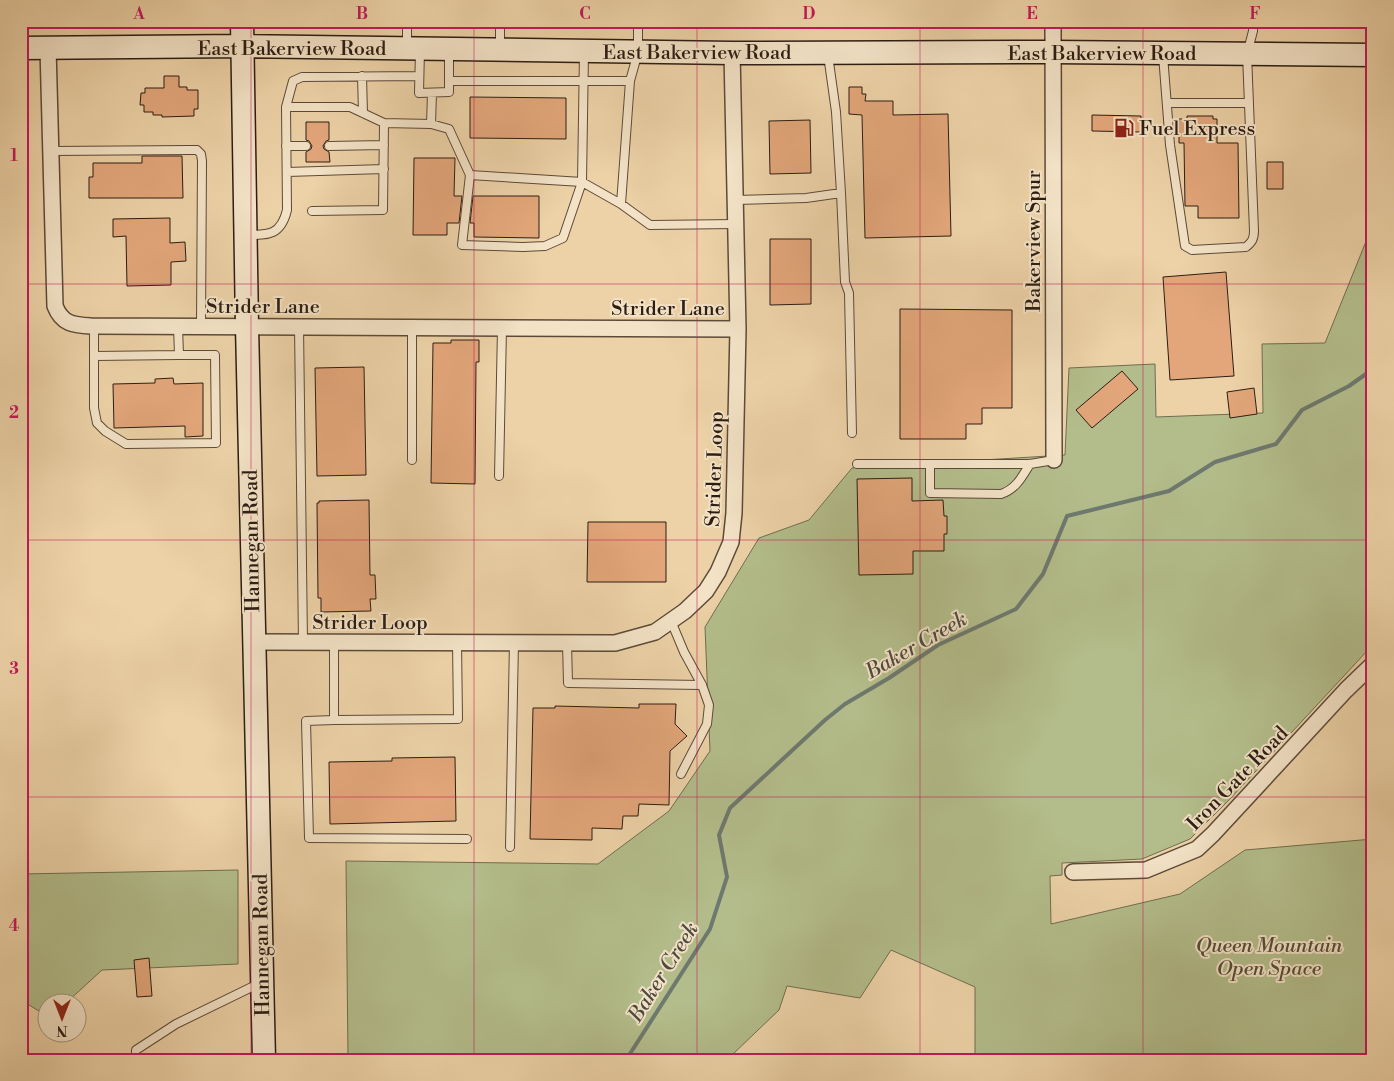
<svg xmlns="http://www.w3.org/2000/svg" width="1394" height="1081" font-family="'Libre Bodoni',serif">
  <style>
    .green { fill: #b3bd8b; stroke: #706d50 }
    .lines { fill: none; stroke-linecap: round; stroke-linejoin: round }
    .stream { stroke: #6e796f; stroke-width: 4 }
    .building { fill: #e2a67a; stroke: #2c1d14 }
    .lane-casing { stroke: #5c4a39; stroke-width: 10 }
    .street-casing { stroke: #5c4a39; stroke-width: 18 }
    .secondary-casing { stroke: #2c1d14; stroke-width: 25 }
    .lane { stroke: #f3e2c6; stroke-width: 8 }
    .street { stroke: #f3e2c6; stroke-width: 15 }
    .secondary { stroke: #f3e2c6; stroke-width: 22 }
    .grid { fill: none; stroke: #c2185b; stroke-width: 1; stroke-opacity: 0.55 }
    .labels { text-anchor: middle; stroke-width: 4; stroke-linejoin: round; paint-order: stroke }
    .street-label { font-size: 20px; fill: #2c1d14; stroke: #f3e2c6 }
    .poi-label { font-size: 20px; fill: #2c1d14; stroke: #f3e2c6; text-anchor: start }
    .park-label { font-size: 20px; font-style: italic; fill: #544d38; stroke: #f3e2c6 }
    .water-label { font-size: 21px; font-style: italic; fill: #4d4b42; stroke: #f3e2c6 }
    .neatline { fill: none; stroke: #c2185b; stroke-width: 2 }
    .grid-label { font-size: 16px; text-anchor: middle; font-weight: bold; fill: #c2185b }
  </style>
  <rect width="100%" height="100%" fill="#edd2a7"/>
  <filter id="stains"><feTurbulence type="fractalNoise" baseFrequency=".004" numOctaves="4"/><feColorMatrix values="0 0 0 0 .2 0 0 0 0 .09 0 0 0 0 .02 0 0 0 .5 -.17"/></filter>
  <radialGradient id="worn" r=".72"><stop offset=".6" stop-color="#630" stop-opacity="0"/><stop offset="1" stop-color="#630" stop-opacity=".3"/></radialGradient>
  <path class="green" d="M 21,21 L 73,21 L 21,26 Z
    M 1373,232 L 1373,648 L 1367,651 L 1229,800 L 1190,839 L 1142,859 L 1062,863 L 1062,875 L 1050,876 L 1051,924 L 1180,894 L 1245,850 L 1373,839 L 1373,1060 L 975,1060 L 975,987 L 891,950 L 860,998 L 787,986 L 779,1010 L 732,1055 L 730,1060 L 348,1060 L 346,861 L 598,864 L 669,811 L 710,751 L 705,627 L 759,538 L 809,520 L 852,468 L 1065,455 L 1069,368 L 1155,364 L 1156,417 L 1263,413 L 1262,344 L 1325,343 L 1369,234 Z
    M 238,870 L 238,964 L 102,970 L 66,1003 L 48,1004 L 47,1016 L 21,1000 L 21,874 Z"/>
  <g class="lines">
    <path class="stream" d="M 626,1060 L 710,929 L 727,877 L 719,835 L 730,808 L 825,720 L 845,704 L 889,678 L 938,645 L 1016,609 L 1043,574 L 1067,516 L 1169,491 L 1215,462 L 1276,444 L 1302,410 L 1349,386 L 1373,369"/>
  </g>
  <path class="building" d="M 164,76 L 179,76 L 179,87 L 187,87 L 187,90 L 198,90 L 198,109 L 194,109 L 194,116 L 162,117 L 162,115 L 153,115 L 153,112 L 144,112 L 144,105 L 140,105 L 141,93 L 145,93 L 145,88 L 164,88 Z
    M 849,87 L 862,87 L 862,94 L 866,94 L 865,101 L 893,101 L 893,115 L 948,114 L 951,236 L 865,238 L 862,115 L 849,114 Z
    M 470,97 L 566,98 L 566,139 L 470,138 Z
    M 1092,115 L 1141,116 L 1141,132 L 1092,131 Z
    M 1187,116 L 1213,116 L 1213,119 L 1217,119 L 1217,143 L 1238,143 L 1239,218 L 1198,218 L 1198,206 L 1185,206 L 1184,143 L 1179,143 L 1179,119 L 1187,119 Z
    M 810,120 L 811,173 L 770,174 L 769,121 Z
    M 306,122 L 329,122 L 329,140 L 326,141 L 323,146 L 324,149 L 329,152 L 330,162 L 306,162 L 306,152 L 311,149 L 312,146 L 309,141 L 306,140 Z
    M 142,156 L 182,156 L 183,198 L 89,198 L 89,177 L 93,177 L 93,163 L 142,163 Z
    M 414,158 L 455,158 L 454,196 L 462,196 L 459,223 L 447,223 L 447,235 L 413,235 Z
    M 1267,162 L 1283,162 L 1283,189 L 1267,189 Z
    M 473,196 L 539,196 L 539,238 L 474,237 L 474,223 L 470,223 Z
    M 170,218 L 170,243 L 185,242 L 186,261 L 171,262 L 171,285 L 127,286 L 126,236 L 113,237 L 113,219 Z
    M 770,239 L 811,239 L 811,304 L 770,305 Z
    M 1226,272 L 1234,376 L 1170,380 L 1163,277 Z
    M 900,309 L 1012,310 L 1012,408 L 982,408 L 982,424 L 966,424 L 966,439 L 900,439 Z
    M 451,340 L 479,340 L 479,362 L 476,362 L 475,484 L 431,483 L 433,343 L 451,343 Z
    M 364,367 L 366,475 L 317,476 L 315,368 Z
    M 1122,371 L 1138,389 L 1092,428 L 1076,410 Z
    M 173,378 L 174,384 L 203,383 L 203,436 L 185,437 L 185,426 L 114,428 L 113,384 L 155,383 L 155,379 Z
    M 1254,388 L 1257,414 L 1230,418 L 1227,392 Z
    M 912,478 L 912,501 L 943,500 L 944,516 L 947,516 L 947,534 L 944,534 L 944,551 L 913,551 L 913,574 L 859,575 L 857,479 Z
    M 369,500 L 370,575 L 375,575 L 376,599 L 370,599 L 371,611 L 321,612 L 321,598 L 318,598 L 317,503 L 319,503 L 319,501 Z
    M 588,522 L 666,522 L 666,582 L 587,582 Z
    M 639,704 L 676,704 L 675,724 L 687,736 L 670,751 L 669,805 L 639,804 L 638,816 L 623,816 L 622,829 L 592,828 L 592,840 L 530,839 L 533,708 L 555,708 L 555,706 L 639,708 Z
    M 455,757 L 456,821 L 330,824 L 329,762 L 392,761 L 392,758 Z
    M 149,958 L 152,996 L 137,997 L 134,960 Z"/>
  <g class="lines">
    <defs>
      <path id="lane" d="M 407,21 L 407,47
        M 435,21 L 438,21
        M 500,21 L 500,48
        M 420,50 L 419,93 L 449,92 L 449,51
        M 1163,55 L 1170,145 L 1185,246 L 1192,250 L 1246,247 C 1252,242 1254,239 1254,231 L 1247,54 L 1253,31 L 1253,21
        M 362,76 L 363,113
        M 449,81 L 630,81
        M 1167,103 L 1249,103
        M 286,107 L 293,81 L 302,77 L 419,76
        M 431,124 L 432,93
        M 286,146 L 306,146
        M 329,146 L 384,145
        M 51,151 L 190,150 L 197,150 L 201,154 L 202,161 L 201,326
        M 287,172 L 384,169
        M 470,175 L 462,245 L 523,247 L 545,246 L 563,238 L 582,182 L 621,204 L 630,81 L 638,52 L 638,21
        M 841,193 L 845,282 L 849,293 L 852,433
        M 735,200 L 806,198 L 841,193 L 836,112 L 828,55
        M 621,204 L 650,225 L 736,224
        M 312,211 L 383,210 L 384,123
        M 247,235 C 269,235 281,235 287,210 L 286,107 L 350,107 L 384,123 L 431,124 L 449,129 L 470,175 L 582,182 L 584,52
        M 94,326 L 94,356 L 179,355 L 178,326
        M 299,326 L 303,642
        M 412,327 L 412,460
        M 94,356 L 94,408 L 97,423 L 105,431 L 126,444 L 216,443 L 215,355 L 179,355
        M 857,464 L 1030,464 L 1054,460
        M 930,464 L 930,493 L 1001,494 C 1016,489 1022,477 1030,464
        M 499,476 L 502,328
        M 671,621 L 684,652 L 702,685 L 709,705 L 707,724 L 681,774
        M 334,642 L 334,720 L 458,719 L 457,642
        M 567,643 L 568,683 L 702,685
        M 334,720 L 306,721 L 309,838 L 467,839
        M 510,847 L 514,642
        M 136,1060 L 136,1050 L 176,1024 L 260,983"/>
      <path id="street" d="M 1053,21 L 1054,460
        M 48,48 L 55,306 C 62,324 73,325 91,326 L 738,329
        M 254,642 L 615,643 L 655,632 L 685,611 L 706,591 L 718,572 L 731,542 L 734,513 L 738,329 L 732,53
        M 1073,872 L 1146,870 L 1197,849 L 1213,834 L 1346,690 L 1373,664"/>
      <path id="secondary" d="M 242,21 L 247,326 L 264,1060
        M 21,48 L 242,46 L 732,53 L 1053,52 L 1373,55"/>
    </defs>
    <use href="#lane" class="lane-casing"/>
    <use href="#street" class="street-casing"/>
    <use href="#secondary" class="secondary-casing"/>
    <use href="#lane" class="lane"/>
    <use href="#street" class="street"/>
    <use href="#secondary" class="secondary"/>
  </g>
  <path class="grid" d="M 251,21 L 251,1060M 474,21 L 474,1060M 697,21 L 697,1060M 920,21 L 920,1060M 1143,21 L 1143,1060M 21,284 L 1373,284M 21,540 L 1373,540M 21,797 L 1373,797"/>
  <defs>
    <symbol id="fuel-bare" viewBox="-9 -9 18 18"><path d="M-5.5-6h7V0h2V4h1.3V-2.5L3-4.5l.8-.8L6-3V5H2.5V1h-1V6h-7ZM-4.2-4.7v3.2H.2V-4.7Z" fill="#8f2418" stroke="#f3e2c6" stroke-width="2.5" paint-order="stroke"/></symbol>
  </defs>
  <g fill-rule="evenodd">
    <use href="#fuel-bare" x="1110" y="114" width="28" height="28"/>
  </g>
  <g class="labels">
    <g class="street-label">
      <text x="292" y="55">East Bakerview Road</text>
      <text x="697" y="59">East Bakerview Road</text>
      <text x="1102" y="60">East Bakerview Road</text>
      <text transform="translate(1033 241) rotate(-90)" y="7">Bakerview Spur</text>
      <text x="263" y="313">Strider Lane</text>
      <text x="668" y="315">Strider Lane</text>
      <text transform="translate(714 469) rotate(-88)" y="7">Strider Loop</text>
      <text transform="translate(251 541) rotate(-91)" y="7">Hannegan Road</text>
      <text x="370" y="629">Strider Loop</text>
      <text transform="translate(1237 778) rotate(-46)" y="7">Iron Gate Road</text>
      <text transform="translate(261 945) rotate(-91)" y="7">Hannegan Road</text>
    </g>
    <g class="poi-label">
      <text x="1139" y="135">Fuel Express</text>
    </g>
    <g class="park-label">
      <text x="1269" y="952">Queen Mountain<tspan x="1269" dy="23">Open Space</tspan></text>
    </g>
    <g class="water-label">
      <text transform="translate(916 645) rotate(-30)" y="7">Baker Creek</text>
      <text transform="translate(663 972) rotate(-58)" y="7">Baker Creek</text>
    </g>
  </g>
  <rect width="1394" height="1081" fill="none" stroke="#edd2a7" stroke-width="55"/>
  <g transform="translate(62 1018) rotate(180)"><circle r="24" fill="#f3e2c6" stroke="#a3937f"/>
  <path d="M0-4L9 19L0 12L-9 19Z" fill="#8f2418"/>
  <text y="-8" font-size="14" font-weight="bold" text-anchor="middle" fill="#2c1d14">N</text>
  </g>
  <rect x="28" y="28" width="1338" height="1026" class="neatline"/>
  <g class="grid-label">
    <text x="139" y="19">A</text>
    <text x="362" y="19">B</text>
    <text x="585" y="19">C</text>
    <text x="809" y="19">D</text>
    <text x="1032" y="19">E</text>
    <text x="1255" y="19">F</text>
    <text x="14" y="161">1</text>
    <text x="14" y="418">2</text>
    <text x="14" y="674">3</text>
    <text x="14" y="931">4</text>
  </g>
  <rect width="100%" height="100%" filter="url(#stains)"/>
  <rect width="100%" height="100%" fill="url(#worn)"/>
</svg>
